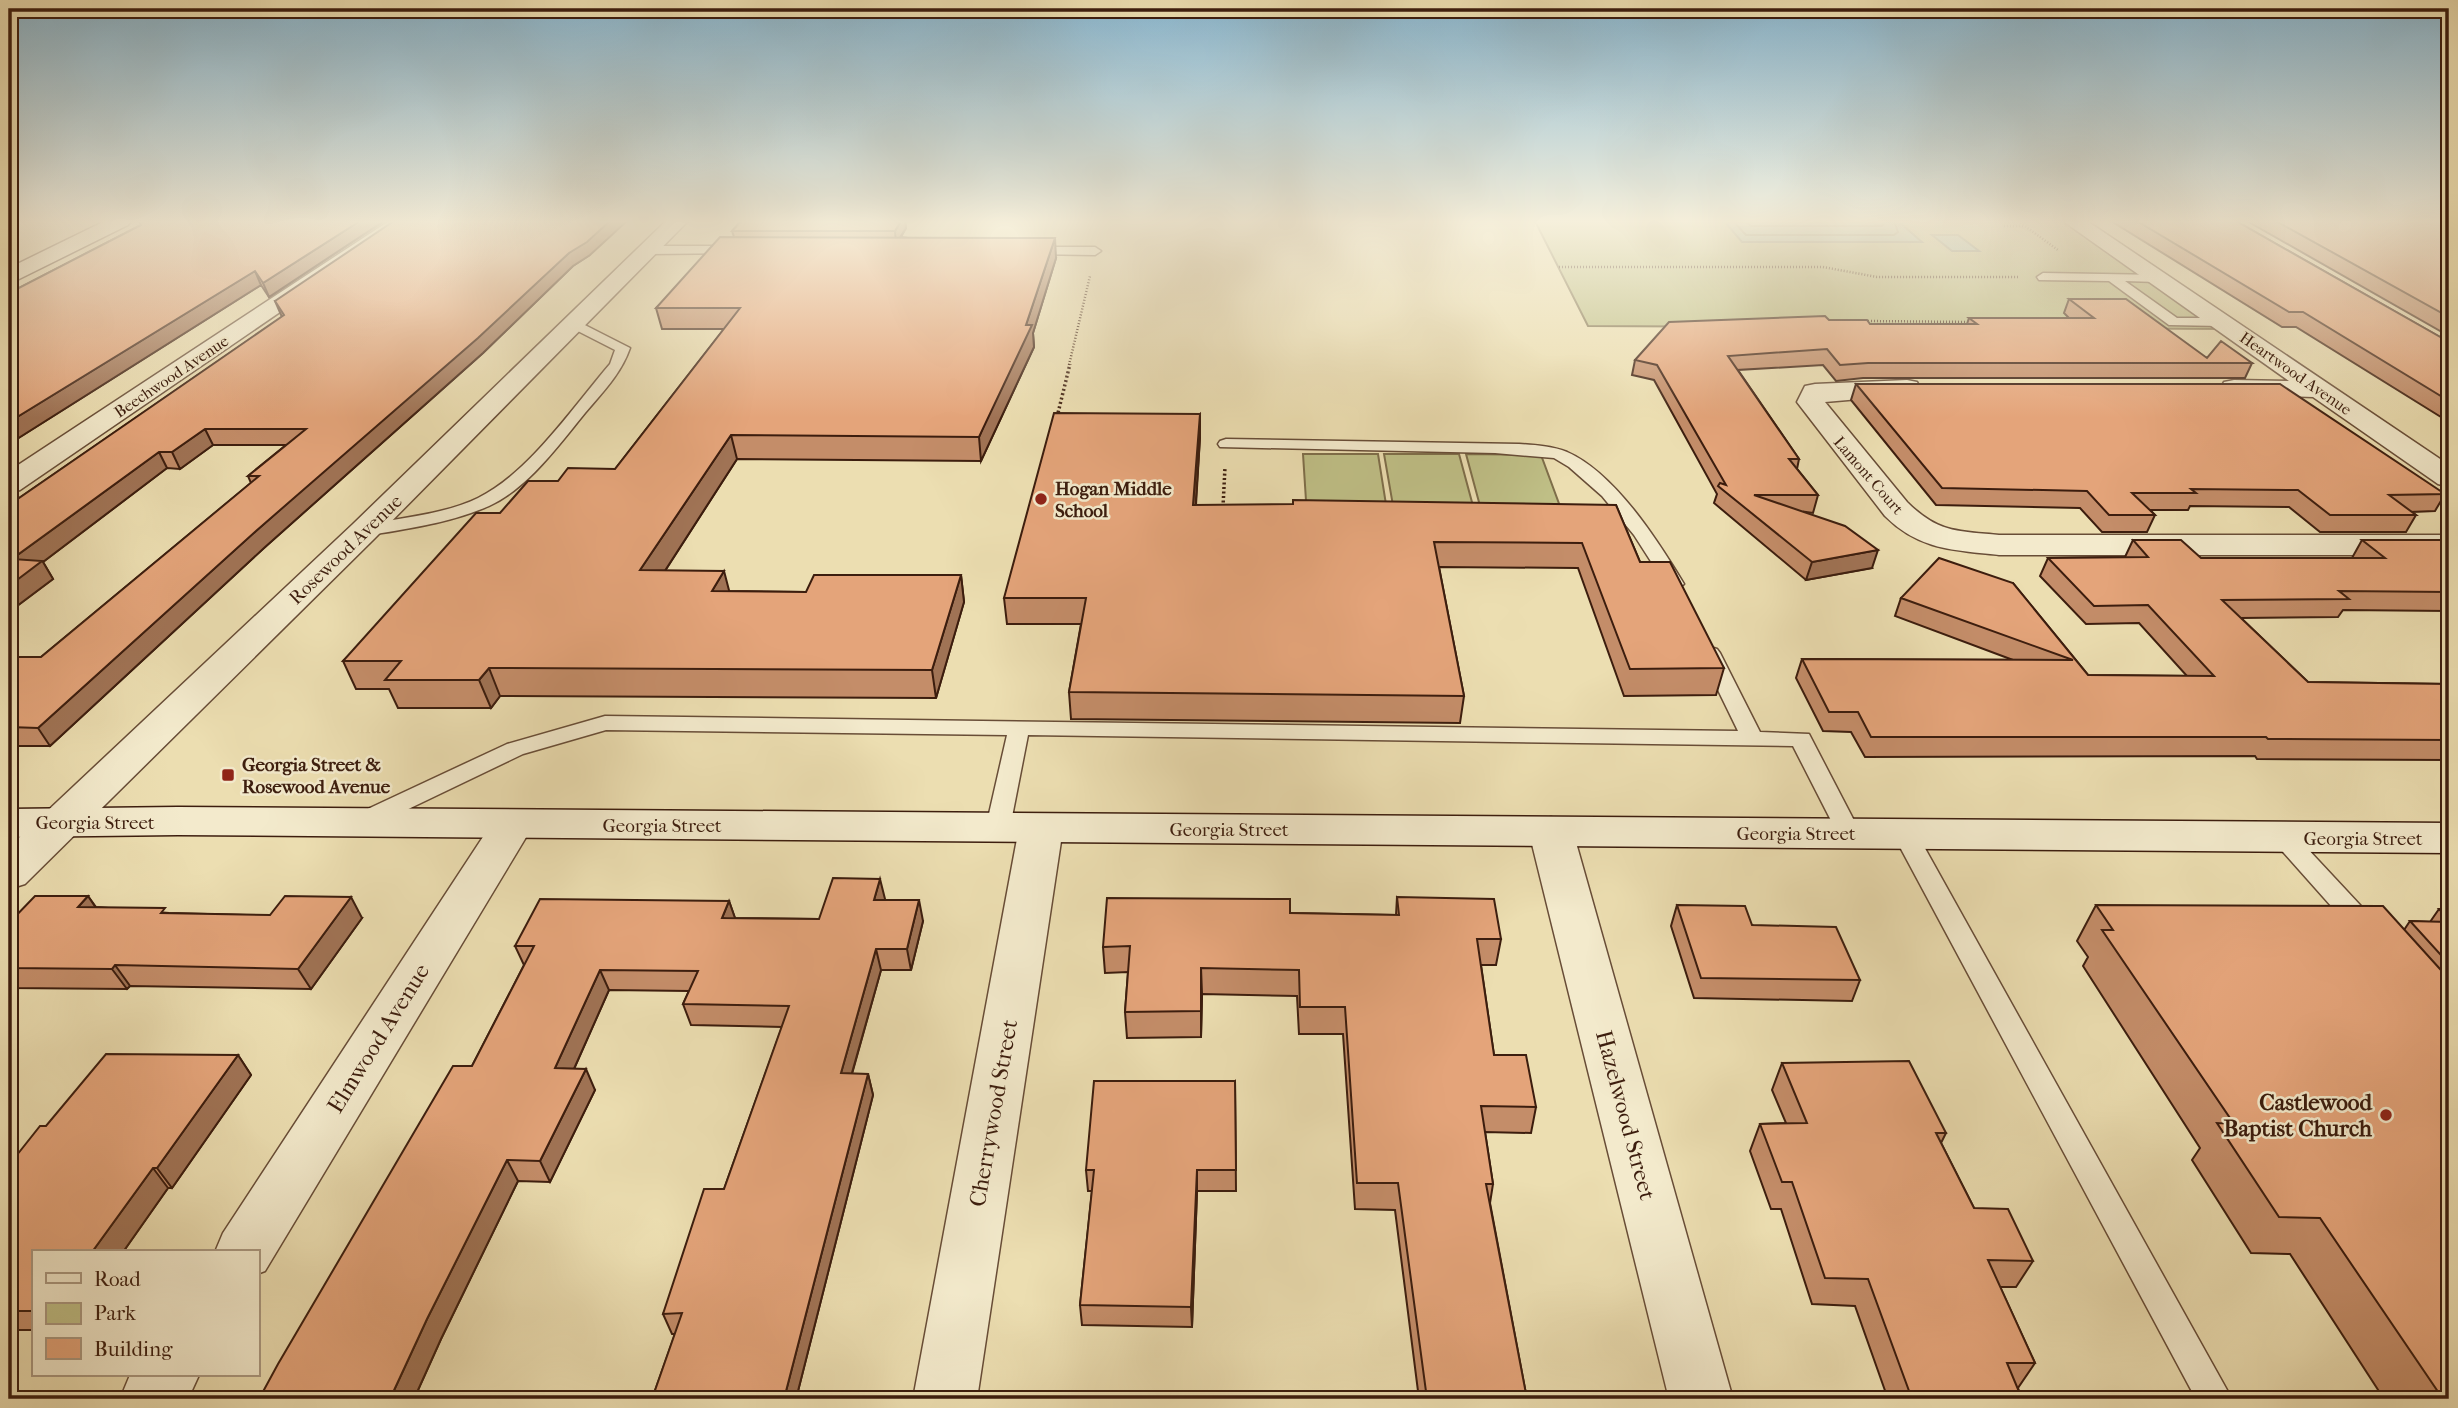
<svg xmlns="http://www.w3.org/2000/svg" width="2458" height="1408" font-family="'IM FELL French Canon',serif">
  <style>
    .green { fill: #bfbf86; stroke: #7e6e4a; stroke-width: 2 }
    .water { fill: #99bcaf; stroke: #747c6f; stroke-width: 2 }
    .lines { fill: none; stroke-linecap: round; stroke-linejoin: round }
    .shore { stroke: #6a6c5e; stroke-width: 2 }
    .service-casing { stroke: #684d37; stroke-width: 3 }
    .minor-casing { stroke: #684d37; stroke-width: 3 }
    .secondary-casing { stroke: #3c1d0e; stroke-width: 3 }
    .path-far1 { stroke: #3c1d0e; stroke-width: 2.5; stroke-dasharray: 1 2; stroke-linecap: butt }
    .path { stroke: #3c1d0e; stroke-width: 3.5; stroke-dasharray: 2 2.5; stroke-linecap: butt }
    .service { fill: #f3eacc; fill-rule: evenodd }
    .minor { fill: #f3eacc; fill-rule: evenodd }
    .secondary { fill: #f3eacc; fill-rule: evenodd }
    .wall { fill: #c48d69; stroke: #3c1d0e; stroke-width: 2 }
    .shaded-wall { fill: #a07355; stroke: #3c1d0e; stroke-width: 2 }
    .building { fill: #e4a47a; stroke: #3c1d0e; stroke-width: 2 }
    .poi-dot { fill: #8f2418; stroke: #f3eacc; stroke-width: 2.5 }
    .labels { text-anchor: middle; stroke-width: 5; stroke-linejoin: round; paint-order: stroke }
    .far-street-label { font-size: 16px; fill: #3c1d0e; stroke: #f3eacc }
    .poi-label { font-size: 19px; font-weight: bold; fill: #3c1d0e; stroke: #f3eacc; text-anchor: start }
    .street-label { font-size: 19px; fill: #3c1d0e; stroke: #f3eacc }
    .near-street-label { font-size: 23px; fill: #3c1d0e; stroke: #f3eacc }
    .near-poi-label { font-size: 23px; font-weight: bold; fill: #3c1d0e; stroke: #f3eacc; text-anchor: end }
  </style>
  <rect width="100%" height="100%" fill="#ecdeb1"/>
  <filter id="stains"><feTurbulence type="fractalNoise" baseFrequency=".00286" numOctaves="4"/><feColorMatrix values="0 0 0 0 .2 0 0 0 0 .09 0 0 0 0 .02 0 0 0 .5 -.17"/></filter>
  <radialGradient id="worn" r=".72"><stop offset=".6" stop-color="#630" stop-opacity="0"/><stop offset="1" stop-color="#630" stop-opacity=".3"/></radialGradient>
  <path class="green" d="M 1535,221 L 2073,221 L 2231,329 L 1588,326 Z
    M 1303,454 L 1378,454 L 1388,517 L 1307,516 Z
    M 1384,454 L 1459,454 L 1476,517 L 1395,517 Z
    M 1466,454 L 1541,455 L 1564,517 L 1483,517 Z"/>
  <path class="water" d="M 1724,221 L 1898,221 L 1922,242 L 1742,242 Z
    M 1932,235 L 1958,235 L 1979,251 L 1952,251 Z"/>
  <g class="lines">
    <path class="shore" d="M 1733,221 L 1746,235 L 1894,235 L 1898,232 L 1894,221
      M 1745,221 L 1751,226 L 1882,226 L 1885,221"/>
    <defs>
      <path id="service" d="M 738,246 L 744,250 L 742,253 L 649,254 L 643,250 L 649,246 Z
        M 1025,247 L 1095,247 L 1101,251 L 1095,255 L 1029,254 L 1025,253 Z
        M 2043,273 L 2161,275 L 2163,278 L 2157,282 L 2125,281 L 2177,318 L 2221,318 L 2228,322 L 2221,326 L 2169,325 L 2109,281 L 2039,280 L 2037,277 Z
        M 573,319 L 630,348 C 621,374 602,393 585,413 C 558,446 528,488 489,506 C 451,523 405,529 364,536 L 358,535 L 355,531 L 358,527 C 397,517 441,516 478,498 C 529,473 573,407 610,364 L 615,350 L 568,326 L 568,320 Z
        M 1226,439 L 1519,444 C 1535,445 1552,446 1567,452 C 1615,473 1658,541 1684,584 L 1675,590 L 1668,588 L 1634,535 L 1602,496 L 1569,467 L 1554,458 L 1495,453 L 1220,447 L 1218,444 L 1220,441 Z
        M 1710,647 L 1717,649 L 1720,653 L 1760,732 L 1809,734 L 1861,834 L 1857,840 L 1849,842 L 1841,840 L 1793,746 L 1028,735 L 1010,827 L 1006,833 L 998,835 L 990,833 L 986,827 L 1007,735 L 606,730 L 523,754 L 373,826 L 365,828 L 357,826 L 353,820 L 357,814 L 507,744 L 605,716 L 1738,731 L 1700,653 L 1703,649 Z
        M 1905,826 L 1913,828 L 1917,834 L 2232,1399 L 2196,1399 L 1893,834 L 1897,828 Z
        M 2283,829 L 2291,831 L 2374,920 L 2378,927 L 2374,934 L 2365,936 L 2356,934 L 2275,843 L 2271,837 L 2275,831 Z"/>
      <path id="minor" d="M 389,221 L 413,221 L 20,490 L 9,493 L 9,471 Z
        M 666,221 L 688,221 L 375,538 L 25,884 L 9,889 L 9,847 L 353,524 Z
        M 2063,221 L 2087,221 L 2449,465 L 2449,487 L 2438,484 L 2313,397 L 2224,394 L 2221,388 L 2224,382 L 2234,380 L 2289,381 Z
        M 1907,380 L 1917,382 L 1920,388 L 1917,394 L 1825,402 L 1907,502 C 1938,533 1958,531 1999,535 L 2449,535 L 2449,555 L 1999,555 C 1953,550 1919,550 1885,516 L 1797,402 L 1805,386 L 1815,384 Z
        M 513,810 L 528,814 L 534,824 L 265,1271 L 257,1274 L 257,1252 L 215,1252 L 223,1233 L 498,814 Z
        M 1041,814 L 1056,818 L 1063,828 L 977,1399 L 913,1399 L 1019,828 L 1026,818 Z
        M 1551,817 L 1566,822 L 1573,832 L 1733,1399 L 1669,1399 L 1529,832 L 1536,822 Z
        M 130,1375 L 199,1375 L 188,1399 L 120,1399 Z"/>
      <path id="secondary" d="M 105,221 L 131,221 L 128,225 L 9,284 L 9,268 Z
        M 178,807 L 2449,823 L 2449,853 L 178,835 L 9,837 L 9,809 Z"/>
    </defs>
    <use href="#service" class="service-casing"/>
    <use href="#minor" class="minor-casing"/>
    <use href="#secondary" class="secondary-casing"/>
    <path class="path-far1" d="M 2018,221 L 2058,250
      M 2004,226 L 2024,226
      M 1559,267 L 1823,267 L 1877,277 L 2018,277
      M 1865,321 L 1972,322
      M 1069,365 L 1090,276"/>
    <path class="path" d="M 1057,417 L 1070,364
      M 1223,507 L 1225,467"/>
    <use href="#service" class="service"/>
    <use href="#minor" class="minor"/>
    <use href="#secondary" class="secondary"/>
  </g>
  <path class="wall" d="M 139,221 L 384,221 L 269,297 L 261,285 L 9,444 L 9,293 L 141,225 Z
    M 741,221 L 905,221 L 906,228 L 901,237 L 1056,258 L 1033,333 L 1034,347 L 981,461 L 737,459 L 665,571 L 729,591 L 806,592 L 961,575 L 964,602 L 936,698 L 500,696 L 491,708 L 398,708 L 389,689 L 356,689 L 343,661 L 500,513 L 558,481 L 615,469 L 724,329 L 662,329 L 656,308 L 734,237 L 732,231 Z
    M 2111,221 L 2236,221 L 2449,342 L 2449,422 L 2296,327 L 2282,327 Z
    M 2247,221 L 2449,221 L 2449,336 Z
    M 590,255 L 573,266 L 483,353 L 264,548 L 50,746 L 9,746 L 9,661 L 41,657 L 251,483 L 248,476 L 286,445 L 213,445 L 180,469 L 167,468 L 43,562 L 53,579 L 9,612 L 9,505 L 282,317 L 275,301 Z
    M 2069,299 L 2207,358 L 2252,363 L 2245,378 L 1863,378 L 1836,381 L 1823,365 L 1738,370 L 1799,459 L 1797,469 L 1818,495 L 1813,513 L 1806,512 L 1872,568 L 1806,580 L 1714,503 L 1717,494 L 1654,380 L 1632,375 L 1635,360 L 1829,320 L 1870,324 L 1967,324 L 1969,318 L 2069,318 L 2064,313 Z
    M 1856,384 L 2445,494 L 2435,511 L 2412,512 L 2416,515 L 2406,532 L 2320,532 L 2289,507 L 2190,506 L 2188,510 L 2150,510 L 2155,515 L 2147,532 L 2102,532 L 2080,508 L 1936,505 L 1851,400 Z
    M 1200,414 L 1200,437 L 1196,505 L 1616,505 L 1640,562 L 1724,668 L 1716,695 L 1624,696 L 1578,568 L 1439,567 L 1464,696 L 1460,723 L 1071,719 L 1069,692 L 1081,624 L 1007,624 L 1004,598 Z
    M 2133,540 L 2201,558 L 2352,558 L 2362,540 L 2449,540 L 2449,611 L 2343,610 L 2338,617 L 2241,618 L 2308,682 L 2449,684 L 2449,760 L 2257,759 L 2255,756 L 1865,757 L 1851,732 L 1823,731 L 1796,678 L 1802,659 L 2013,660 L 1895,616 L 1901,598 L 2013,583 L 2088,675 L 2187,676 L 2139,623 L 2086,624 L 2040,576 L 2048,558 L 2125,557 Z
    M 2449,668 L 2449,679 L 2445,675 Z
    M 88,896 L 96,907 L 169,913 L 362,918 L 311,989 L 130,986 L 127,989 L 9,988 L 9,923 Z
    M 1397,897 L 1501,939 L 1496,965 L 1481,965 L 1494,1055 L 1536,1107 L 1531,1133 L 1485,1132 L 1493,1184 L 1490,1203 L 1527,1399 L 1419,1399 L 1395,1210 L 1355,1209 L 1343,1034 L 1299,1034 L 1297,996 L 1202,994 L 1201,1037 L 1127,1038 L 1125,1012 L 1128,972 L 1105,973 L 1103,947 L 1290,913 L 1396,915 Z
    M 885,899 L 884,900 L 923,921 L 911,970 L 881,970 L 852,1074 L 868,1074 L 873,1095 L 796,1399 L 652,1399 L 675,1334 L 672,1334 L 663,1314 L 724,1189 L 782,1027 L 691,1025 L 683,1004 L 689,991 L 609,990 L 574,1069 L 595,1090 L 550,1182 L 518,1181 L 441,1339 L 414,1399 L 259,1399 L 472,1066 L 524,965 L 515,946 L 729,901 L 735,918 L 819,919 Z
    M 1677,905 L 1752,925 L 1860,980 L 1852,1001 L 1694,998 L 1671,926 Z
    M 2096,905 L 2404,930 L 2410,921 L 2430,922 L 2439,909 L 2449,909 L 2449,1399 L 2384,1399 L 2290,1254 L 2251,1253 L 2192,1160 L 2200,1148 L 2083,966 L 2088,957 L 2077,941 Z
    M 238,1055 L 251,1075 L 172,1188 L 168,1188 L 123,1252 L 33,1252 L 33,1330 L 9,1330 L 9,1165 L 46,1126 Z
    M 1782,1063 L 1946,1133 L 1941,1143 L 1974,1208 L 2033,1261 L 2016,1287 L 2000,1287 L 2035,1363 L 2018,1388 L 2020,1394 L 2017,1399 L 1888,1399 L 1855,1306 L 1812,1304 L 1781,1209 L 1771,1209 L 1750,1151 L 1760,1124 L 1786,1123 L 1772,1090 Z
    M 1235,1081 L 1236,1191 L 1197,1191 L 1192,1327 L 1082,1325 L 1080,1305 L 1092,1191 L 1088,1191 L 1086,1170 Z"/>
  <path class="shaded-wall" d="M 360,221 L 384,221 L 269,297 L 263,283 Z
    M 610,221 L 627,221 L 590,255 L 573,266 L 483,353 L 264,548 L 50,746 L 38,728 L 256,531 L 569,253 Z
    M 901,221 L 905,221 L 906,228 L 896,244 L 895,231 Z
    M 1055,238 L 1056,258 L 1033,333 L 1034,347 L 981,461 L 979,437 L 1026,325 Z
    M 255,271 L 261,285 L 9,444 L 9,422 Z
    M 1200,414 L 1200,437 L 1194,529 L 1193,505 Z
    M 205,429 L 213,445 L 180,469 L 172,452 Z
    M 731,435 L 737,459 L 648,597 L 640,570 Z
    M 159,452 L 167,468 L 43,562 L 53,579 L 9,612 L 9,586 L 12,559 Z
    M 1878,550 L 1872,568 L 1806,580 L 1812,562 Z
    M 724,571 L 731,598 L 712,591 Z
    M 961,575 L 964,602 L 936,698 L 932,670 Z
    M 489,668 L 500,696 L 491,708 L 479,680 Z
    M 880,879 L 885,899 L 879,921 L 874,900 Z
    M 88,896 L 102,917 L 78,907 Z
    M 351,897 L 362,918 L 311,989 L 298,969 Z
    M 919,900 L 923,921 L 911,970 L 907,949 Z
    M 729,901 L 736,921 L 722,918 Z
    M 876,949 L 881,970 L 846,1094 L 841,1073 Z
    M 115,965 L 130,986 L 127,989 L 112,969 Z
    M 1201,968 L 1202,994 L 1201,1037 Z
    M 600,970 L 609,990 L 565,1089 L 555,1068 Z
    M 238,1055 L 251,1075 L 172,1188 L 157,1168 Z
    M 586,1069 L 595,1090 L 550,1182 L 540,1161 Z
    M 868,1074 L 873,1095 L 796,1399 L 784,1399 Z
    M 507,1160 L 518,1181 L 441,1339 L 414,1399 L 390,1399 L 427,1319 Z
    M 153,1168 L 168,1188 L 123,1252 L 92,1252 Z
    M 1197,1170 L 1197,1191 L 1192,1327 L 1191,1307 Z"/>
  <path class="building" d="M 139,221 L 360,221 L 263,283 L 255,271 L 9,422 L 9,293 L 141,225 Z
    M 394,221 L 610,221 L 587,242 L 569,253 L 478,338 L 256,531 L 38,728 L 9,727 L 9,661 L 14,657 L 41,657 L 259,476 L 248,476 L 306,429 L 205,429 L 172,452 L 159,452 L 12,559 L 42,561 L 9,586 L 9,505 L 284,315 L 275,301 Z
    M 741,221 L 901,221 L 895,231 L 732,231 Z
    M 2137,221 L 2236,221 L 2449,342 L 2449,401 L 2303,312 L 2289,312 Z
    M 2276,221 L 2449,221 L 2449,317 Z
    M 720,237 L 1055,238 L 1026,325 L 1032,325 L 979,437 L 731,435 L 640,570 L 724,571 L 712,591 L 806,592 L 814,575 L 961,575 L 932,670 L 489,668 L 479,680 L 385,680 L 401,661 L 343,661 L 476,513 L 500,513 L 528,481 L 558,481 L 568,468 L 615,469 L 740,308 L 656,308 Z
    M 2069,299 L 2126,299 L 2207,358 L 2221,341 L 2252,363 L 1868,363 L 1840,365 L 1827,349 L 1728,356 L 1799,459 L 1789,459 L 1818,495 L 1754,495 L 1845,526 L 1878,550 L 1812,562 L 1718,486 L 1720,483 L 1726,485 L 1657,365 L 1635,360 L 1669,322 L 1825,316 L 1829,320 L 1867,320 L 1870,324 L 1977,324 L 1969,318 L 2094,318 Z
    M 1856,384 L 2280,384 L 2445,494 L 2389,495 L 2416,515 L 2330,515 L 2298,490 L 2191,489 L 2196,493 L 2132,493 L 2155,515 L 2109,515 L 2087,491 L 1942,488 Z
    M 1054,413 L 1200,414 L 1193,505 L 1293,504 L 1293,500 L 1616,505 L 1640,562 L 1670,562 L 1724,668 L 1630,669 L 1582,543 L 1434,542 L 1464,696 L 1069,692 L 1086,598 L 1004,598 Z
    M 2133,540 L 2181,540 L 2201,558 L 2385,558 L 2362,540 L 2449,540 L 2449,592 L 2339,591 L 2349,599 L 2222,600 L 2308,682 L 2449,684 L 2449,740 L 2268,739 L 2266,737 L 1871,737 L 1858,712 L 1829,712 L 1802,659 L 2073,660 L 1901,598 L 1939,558 L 2013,583 L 2088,675 L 2214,676 L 2148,605 L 2094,606 L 2048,558 L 2148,557 Z
    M 833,878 L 880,879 L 874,900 L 919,900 L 907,949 L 876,949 L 841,1073 L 868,1074 L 784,1399 L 652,1399 L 682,1313 L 663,1314 L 704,1189 L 724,1189 L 789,1006 L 683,1004 L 698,971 L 600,970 L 555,1068 L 586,1069 L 540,1161 L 507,1160 L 427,1319 L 390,1399 L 259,1399 L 278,1364 L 453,1066 L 472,1066 L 534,946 L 515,946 L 540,899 L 729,901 L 722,918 L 819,919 Z
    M 35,896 L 88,896 L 78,907 L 165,908 L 161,913 L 270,915 L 285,896 L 351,897 L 298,969 L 115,965 L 112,969 L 9,968 L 9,923 Z
    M 1397,897 L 1494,899 L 1501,939 L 1477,939 L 1494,1055 L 1526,1055 L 1536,1107 L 1481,1106 L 1493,1184 L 1486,1184 L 1527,1399 L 1427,1399 L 1398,1183 L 1357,1183 L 1345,1007 L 1300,1007 L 1299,970 L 1201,968 L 1201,1011 L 1125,1012 L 1130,946 L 1103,947 L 1107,898 L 1290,899 L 1290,913 L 1399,915 Z
    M 1677,905 L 1745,906 L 1752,925 L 1836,927 L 1860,980 L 1701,978 Z
    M 2096,905 L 2383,906 L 2449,979 L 2449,1399 L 2443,1399 L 2320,1218 L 2279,1217 L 2217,1123 L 2234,1124 L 2102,930 L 2113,930 Z
    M 2439,909 L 2449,909 L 2449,920 Z
    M 2410,921 L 2449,922 L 2449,964 Z
    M 106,1054 L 238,1055 L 157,1168 L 153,1168 L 92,1252 L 33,1252 L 33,1311 L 9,1311 L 9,1165 L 40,1126 L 46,1126 Z
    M 1909,1061 L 1946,1133 L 1936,1133 L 1974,1208 L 2008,1209 L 2033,1261 L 1988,1260 L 2035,1363 L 2007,1363 L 2020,1394 L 2014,1393 L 2017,1399 L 1912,1399 L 1868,1279 L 1825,1278 L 1792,1182 L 1782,1182 L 1760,1124 L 1807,1123 L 1782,1063 Z
    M 1094,1081 L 1235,1081 L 1236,1170 L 1197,1170 L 1191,1307 L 1080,1305 L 1094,1170 L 1086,1170 Z
    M 1075,1391 L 1189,1393 L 1189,1399 L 1074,1399 Z
    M 1270,1395 L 1316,1395 L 1317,1399 L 1270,1399 Z"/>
  <linearGradient id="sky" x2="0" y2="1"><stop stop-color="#88b7d1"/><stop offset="0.53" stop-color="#f6f0dc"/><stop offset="1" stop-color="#f6f0dc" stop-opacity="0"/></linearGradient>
  <rect width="2458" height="418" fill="url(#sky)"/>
  <g class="poi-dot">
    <circle cx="1041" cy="499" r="7"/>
    <rect x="221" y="768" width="14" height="14" rx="3.5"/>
    <circle cx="2386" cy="1115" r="7"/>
  </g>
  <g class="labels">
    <g class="far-street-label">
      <text transform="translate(2296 373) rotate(35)" y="6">Heartwood Avenue</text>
      <text transform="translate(171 376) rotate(-34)" y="6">Beechwood Avenue</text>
      <text transform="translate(1869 475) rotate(49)" y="6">Lamont Court</text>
    </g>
    <g class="poi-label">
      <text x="1055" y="495">Hogan Middle<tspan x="1055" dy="22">School</tspan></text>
      <text x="242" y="771">Georgia Street &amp;<tspan x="242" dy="22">Rosewood Avenue</tspan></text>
    </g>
    <g class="street-label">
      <text transform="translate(345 549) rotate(-44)" y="7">Rosewood Avenue</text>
      <text x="95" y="829">Georgia Street</text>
      <text x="662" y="832">Georgia Street</text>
      <text x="1229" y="836">Georgia Street</text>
      <text x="1796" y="840">Georgia Street</text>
      <text x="2363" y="845">Georgia Street</text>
    </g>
    <g class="near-street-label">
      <text transform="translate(378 1038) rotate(-58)" y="8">Elmwood Avenue</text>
      <text transform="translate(993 1113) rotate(-80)" y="8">Cherrywood Street</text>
      <text transform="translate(1626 1115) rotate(75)" y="8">Hazelwood Street</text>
    </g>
    <g class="near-poi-label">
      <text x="2372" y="1110">Castlewood<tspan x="2372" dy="26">Baptist Church</tspan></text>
    </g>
  </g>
  <rect width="2458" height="1408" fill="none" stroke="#ecdeb1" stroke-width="35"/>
  <rect x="10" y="10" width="2437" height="1387" fill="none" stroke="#3c1d0e" stroke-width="3.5"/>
  <rect x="18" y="18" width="2423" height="1373" fill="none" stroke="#3c1d0e" stroke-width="2"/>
  <rect x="32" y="1250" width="228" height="126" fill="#f3eacc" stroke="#aa9880" stroke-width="2"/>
  <rect x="46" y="1273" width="35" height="10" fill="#f3eacc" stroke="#aa9880" stroke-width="2"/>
  <text x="94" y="1286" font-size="21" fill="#3c1d0e">Road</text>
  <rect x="46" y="1303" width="35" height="21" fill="#bfbf86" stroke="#aa9880" stroke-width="2"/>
  <text x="94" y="1320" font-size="21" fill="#3c1d0e">Park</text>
  <rect x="46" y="1338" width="35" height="21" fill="#e4a47a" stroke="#aa9880" stroke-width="2"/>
  <text x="94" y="1356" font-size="21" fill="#3c1d0e">Building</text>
  <rect width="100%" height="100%" filter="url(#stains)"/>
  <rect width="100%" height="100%" fill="url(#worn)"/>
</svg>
